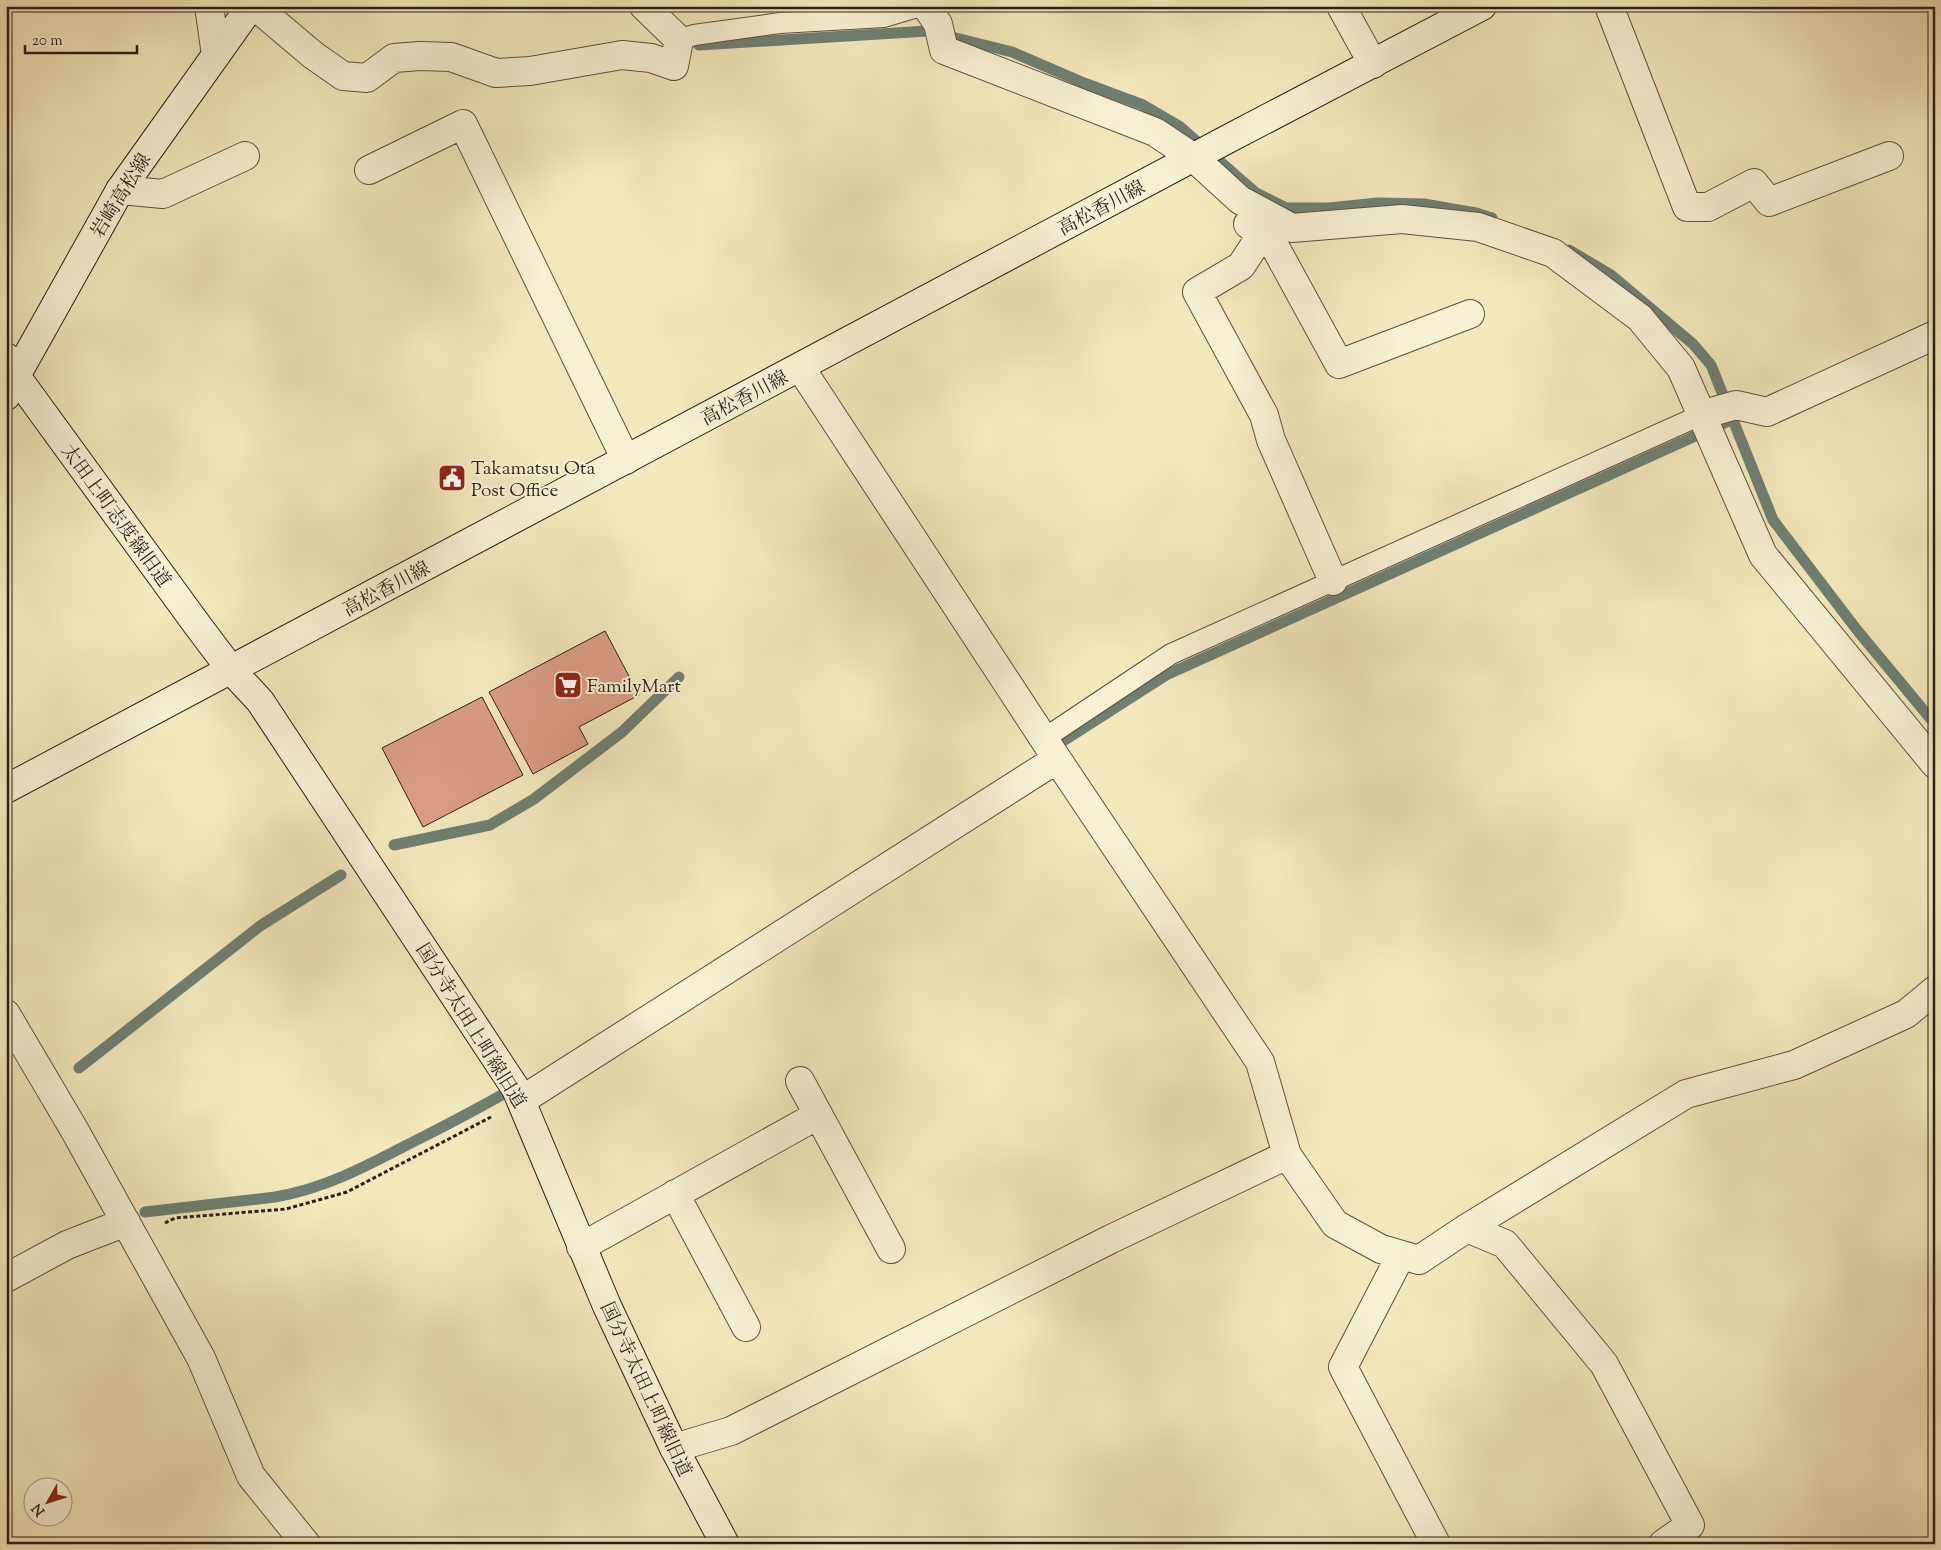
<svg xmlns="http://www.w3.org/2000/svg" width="1941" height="1550" font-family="'Sorts Mill Goudy','Noto Serif JP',serif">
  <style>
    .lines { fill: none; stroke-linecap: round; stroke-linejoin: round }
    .stream { stroke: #6f7f72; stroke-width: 11 }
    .building { fill: #da9d84; stroke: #2c1e19 }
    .lane-casing { stroke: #5e5042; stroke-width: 22 }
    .street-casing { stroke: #5e5042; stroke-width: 30 }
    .secondary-casing { stroke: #2c1e19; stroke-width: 30 }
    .path { stroke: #2c1e19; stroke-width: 3; stroke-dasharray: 4 2.5; stroke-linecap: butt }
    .lane { stroke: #f7f0d3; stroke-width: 20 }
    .street { stroke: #f7f0d3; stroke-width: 28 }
    .secondary { stroke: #f7f0d3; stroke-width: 28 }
    .labels { text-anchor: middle; stroke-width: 4; stroke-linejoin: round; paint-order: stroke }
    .street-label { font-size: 19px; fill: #2c1e19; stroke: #f7f0d3 }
    .poi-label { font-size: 19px; fill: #2c1e19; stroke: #f7f0d3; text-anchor: start }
  </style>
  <rect width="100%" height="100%" fill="#f3e8bc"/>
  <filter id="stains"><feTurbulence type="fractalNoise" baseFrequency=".004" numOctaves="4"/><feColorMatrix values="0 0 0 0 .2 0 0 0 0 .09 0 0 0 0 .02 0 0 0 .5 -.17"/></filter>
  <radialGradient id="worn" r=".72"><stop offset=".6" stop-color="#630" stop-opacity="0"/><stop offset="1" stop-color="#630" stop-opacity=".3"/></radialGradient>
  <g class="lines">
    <path class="stream" d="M 688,34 L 699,45 L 928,31 L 1012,52 L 1084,83 L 1143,105 L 1179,126 L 1256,193 L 1286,208 L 1329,208 L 1378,203 L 1424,204 L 1476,213 L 1492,218
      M 1569,250 L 1611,275 L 1693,344 L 1711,365 L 1773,520 L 1857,630 L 1935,724
      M 1049,750 L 1166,675 L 1733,419
      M 394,845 L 490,825 L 534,799 L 622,732 L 679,677
      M 79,1068 L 260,926 L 341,875
      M 145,1212 L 275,1197 C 323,1189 365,1167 409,1144 C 445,1126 481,1107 516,1087"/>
  </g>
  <path class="building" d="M 605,631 L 639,695 L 579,727 L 588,744 L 533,774 L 489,692 Z
    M 482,697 L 523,775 L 423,827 L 382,748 Z"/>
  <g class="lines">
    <defs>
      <path id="lane" d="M 679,40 L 694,35 L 780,23 L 884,17 L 921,6
        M 1045,738 L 1171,654 L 1701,415"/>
      <path id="street" d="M 209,6 L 216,55
        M 255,6 L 313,55 L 343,76 L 367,78 L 394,58 L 420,56 L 451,57 L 496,73 L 530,71 L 622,55 L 651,58 L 674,66 L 679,40 L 644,6
        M 926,6 L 938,24 L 944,50 L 1155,132 L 1194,158 L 1240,200 L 1292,228 L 1402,219 L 1478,227 L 1553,253 L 1640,318 L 1681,368 L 1763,555 L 1935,764
        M 1341,6 L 1373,64
        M 1609,6 L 1687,207 L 1708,207 L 1754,183 L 1769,202 L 1889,156
        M 369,170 L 463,124 L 626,460
        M 120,190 L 163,194 L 245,156
        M 1248,224 L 1274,245 L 1339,364 L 1470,314
        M 1262,234 L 1241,266 L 1197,292 L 1264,415 L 1271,440 L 1333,581
        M 800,367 L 1057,759 L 1260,1062 L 1287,1155 L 1335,1224 L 1381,1249 L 1419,1260 L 1467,1228 L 1505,1244 L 1604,1364 L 1690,1525 L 1663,1544
        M 1701,415 L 1736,405 L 1767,412 L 1935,335
        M 6,1014 L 75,1131 L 201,1358 L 251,1476 L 306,1544
        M 800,1081 L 891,1249
        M 522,1100 L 1057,759
        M 675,1194 L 746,1327
        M 1467,1228 L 1686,1094 L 1794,1065 L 1906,1014 L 1935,990
        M 581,1247 L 818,1115
        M 1401,1255 L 1343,1367 L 1436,1544
        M 6,1278 L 67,1245 L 126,1222
        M 674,1448 L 731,1431 L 1111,1239 L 1287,1155"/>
      <path id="secondary" d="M 6,357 L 16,376 L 198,626 L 232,671 L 260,701 L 516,1089 L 607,1306 L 674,1448 L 725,1544
        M 6,396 L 16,376 L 120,190 L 251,6
        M 6,789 L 1226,140 L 1482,6"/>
    </defs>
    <use href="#lane" class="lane-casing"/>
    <use href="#street" class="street-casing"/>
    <use href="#secondary" class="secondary-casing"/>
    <path class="path" d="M 165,1223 L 175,1218 L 286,1209 L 347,1192 L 491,1117
      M 6,1538 L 9,1544"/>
    <use href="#lane" class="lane"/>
    <use href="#street" class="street"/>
    <use href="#secondary" class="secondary"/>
  </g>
  <defs>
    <symbol id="civic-square" viewBox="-11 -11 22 22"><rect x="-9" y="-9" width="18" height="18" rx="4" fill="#8f2418" stroke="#f7f0d3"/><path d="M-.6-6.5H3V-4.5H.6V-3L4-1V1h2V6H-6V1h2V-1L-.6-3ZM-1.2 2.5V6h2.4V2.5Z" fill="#fff"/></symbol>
    <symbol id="supermarket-square" viewBox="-11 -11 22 22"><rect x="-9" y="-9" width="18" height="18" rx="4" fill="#8f2418" stroke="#f7f0d3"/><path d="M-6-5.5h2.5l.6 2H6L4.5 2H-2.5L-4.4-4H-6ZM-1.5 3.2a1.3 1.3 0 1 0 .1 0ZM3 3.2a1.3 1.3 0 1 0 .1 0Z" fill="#fff"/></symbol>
  </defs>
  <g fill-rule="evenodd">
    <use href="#civic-square" x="436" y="462" width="32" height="32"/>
    <use href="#supermarket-square" x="552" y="669" width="32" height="32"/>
  </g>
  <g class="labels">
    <g class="street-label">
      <text transform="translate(120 195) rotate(-58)" y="7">岩崎高松線</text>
      <text transform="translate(1101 207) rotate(-28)" y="7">高松香川線</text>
      <text transform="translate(744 397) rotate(-28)" y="7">高松香川線</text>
      <text transform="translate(117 515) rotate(54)" y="7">太田上町志度線旧道</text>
      <text transform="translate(386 588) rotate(-28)" y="7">高松香川線</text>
      <text transform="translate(472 1025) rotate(58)" y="7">国分寺太田上町線旧道</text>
      <text transform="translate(647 1389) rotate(65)" y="7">国分寺太田上町線旧道</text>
    </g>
    <g class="poi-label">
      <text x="471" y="474">Takamatsu Ota<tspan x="471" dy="22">Post Office</tspan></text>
      <text x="587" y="692">FamilyMart</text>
    </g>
  </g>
  <rect width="1941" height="1550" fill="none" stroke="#f3e8bc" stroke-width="25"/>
  <rect x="8" y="8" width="1926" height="1535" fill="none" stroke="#2c1e19" stroke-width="2.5"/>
  <rect x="12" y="12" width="1916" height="1525" fill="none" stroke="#2c1e19"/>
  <g transform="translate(48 1502) rotate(231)"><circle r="24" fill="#f7f0d3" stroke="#a69c89"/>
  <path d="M0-4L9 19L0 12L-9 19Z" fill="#8f2418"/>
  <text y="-8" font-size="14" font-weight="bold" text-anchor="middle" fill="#2c1e19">N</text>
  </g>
  <path d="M25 45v8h112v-8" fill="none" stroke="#2c1e19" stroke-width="2.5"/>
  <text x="32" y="45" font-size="15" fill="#2c1e19" stroke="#f7f0d3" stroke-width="4" paint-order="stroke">20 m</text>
  <rect width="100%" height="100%" filter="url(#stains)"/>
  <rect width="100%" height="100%" fill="url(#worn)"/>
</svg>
